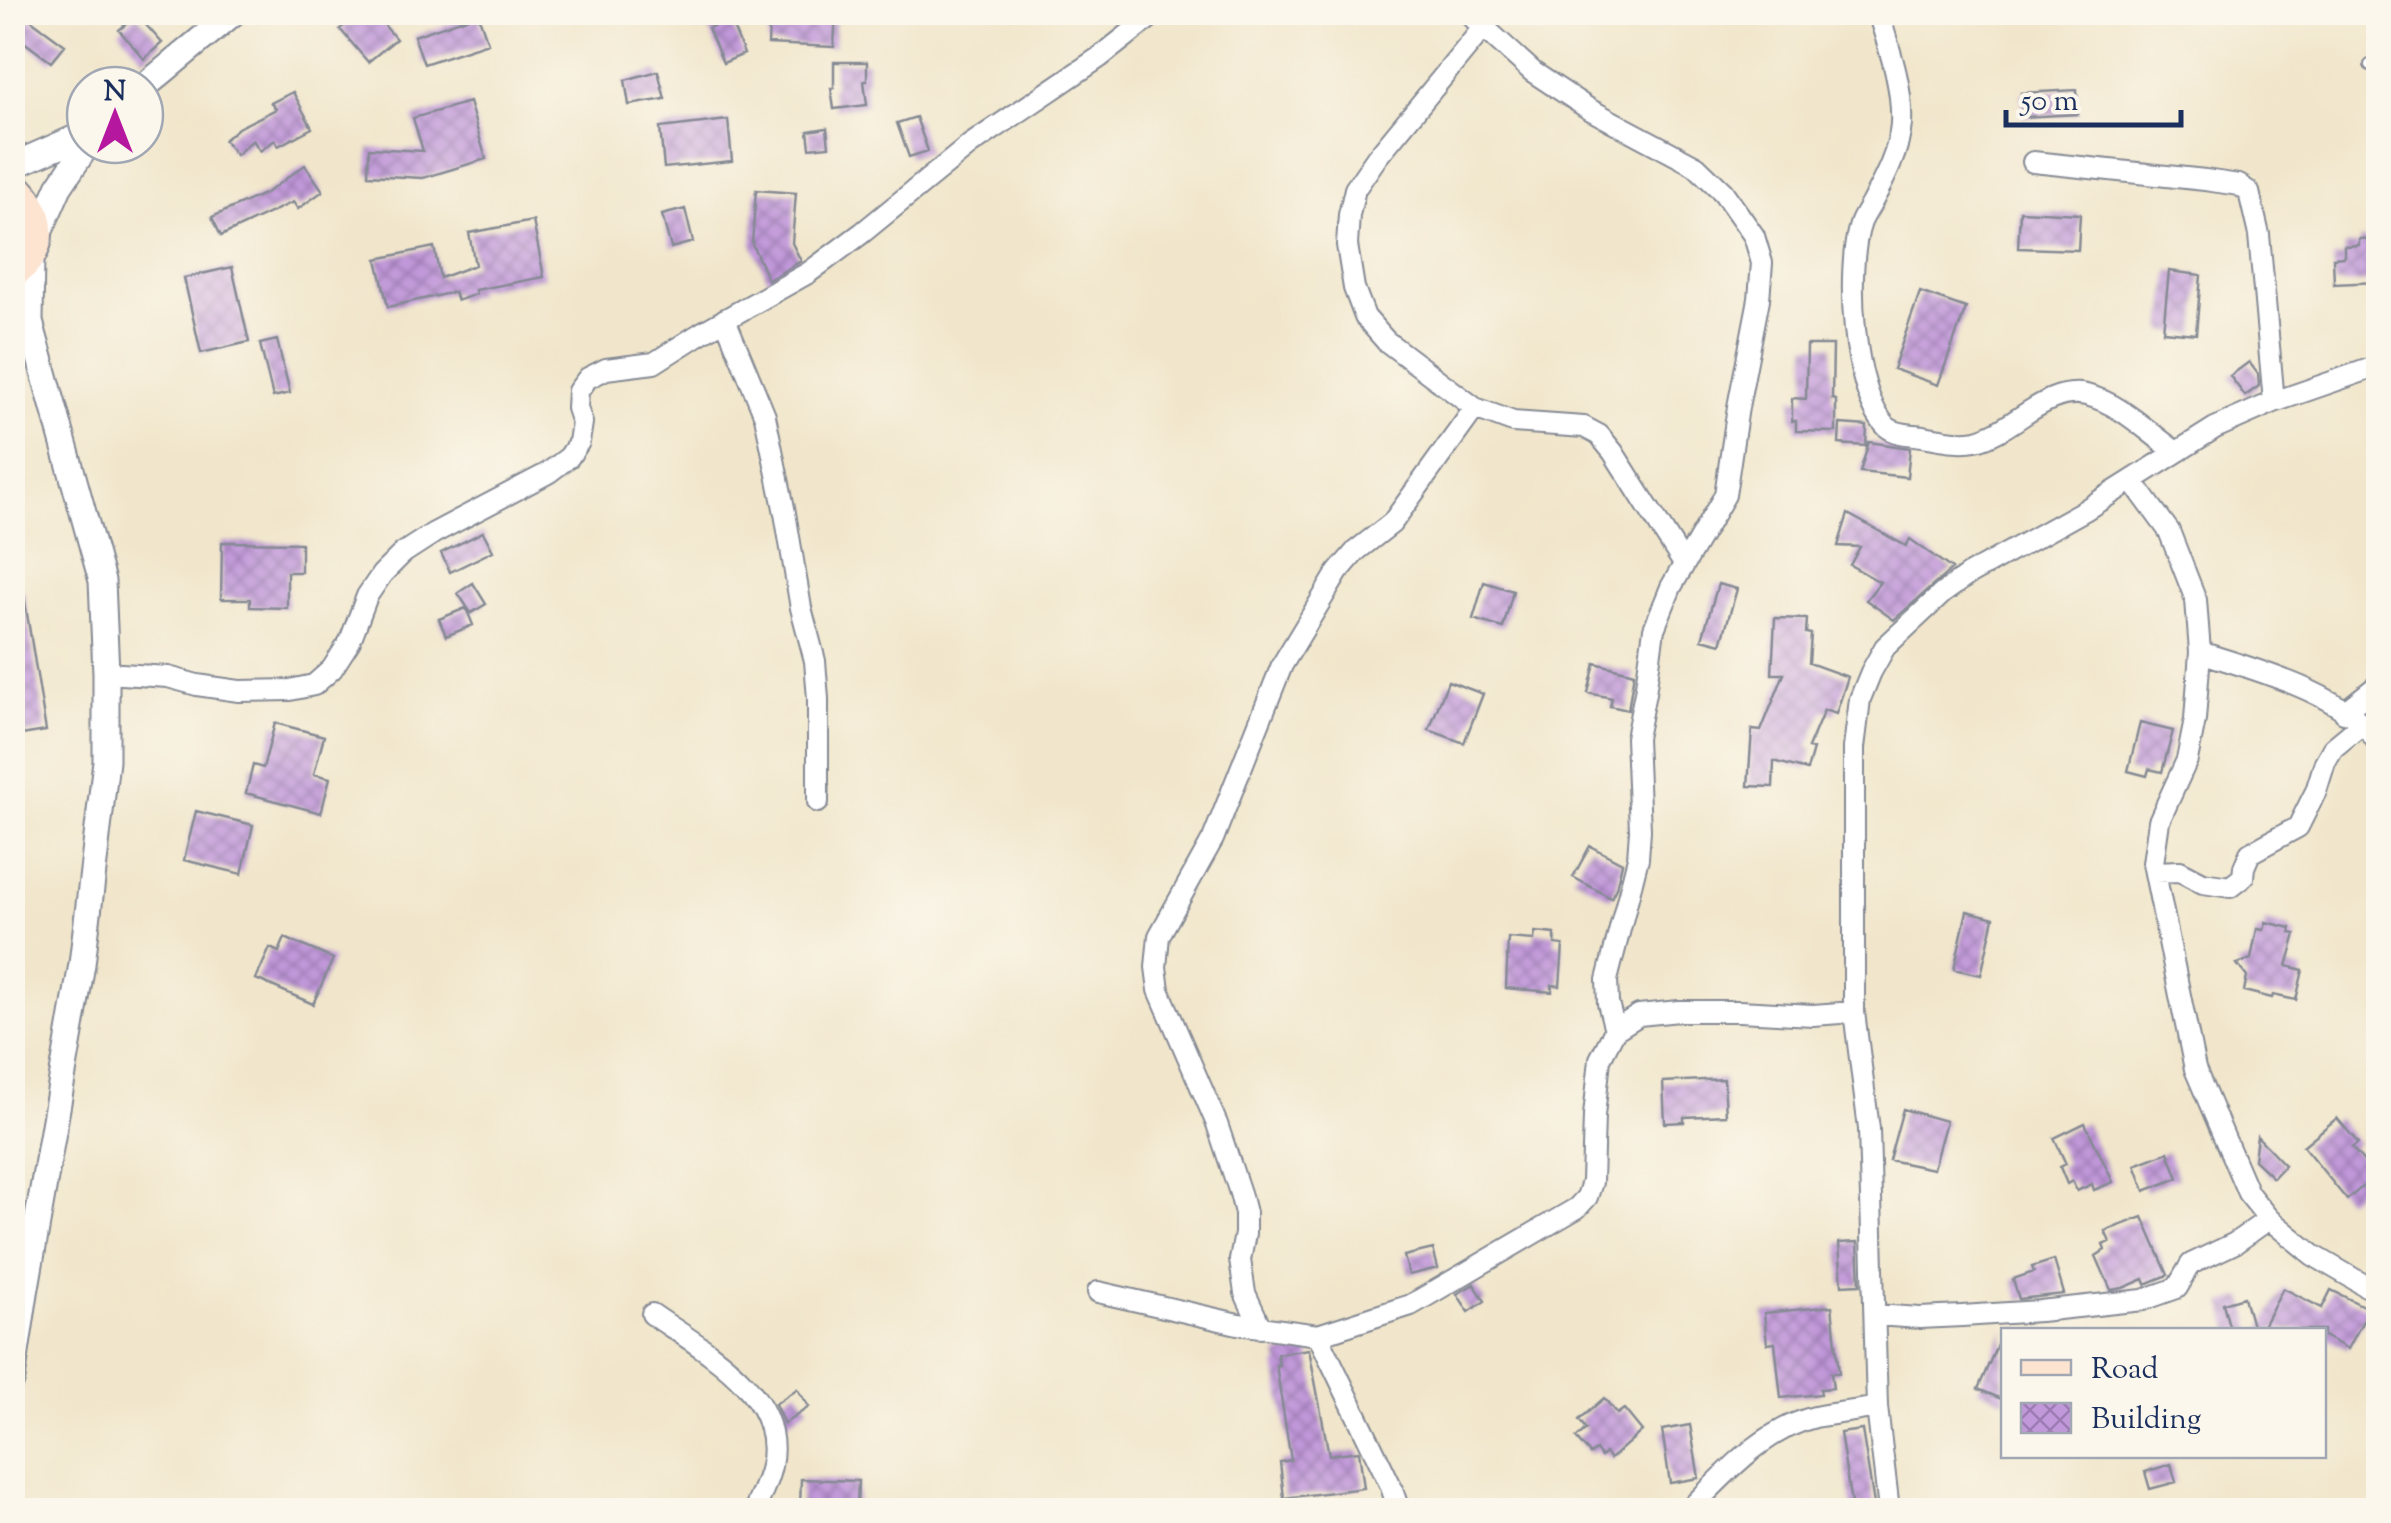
<svg xmlns="http://www.w3.org/2000/svg" width="2391" height="1523" font-family="'Sorts Mill Goudy',serif">
  <style>
    .building { fill: url(#building-cross-hatch) }
    .lines { fill: none; stroke-linecap: round; stroke-linejoin: round }
    .service-casing { stroke: #868a94; stroke-width: 14 }
    .minor-casing { stroke: #868a94; stroke-width: 24 }
    .tertiary-casing { stroke: #868a94; stroke-width: 29 }
    .secondary-casing { stroke: #868a94; stroke-width: 34 }
    .service { stroke: #fff; stroke-width: 10 }
    .minor { stroke: #fff; stroke-width: 20 }
    .tertiary { stroke: #fff; stroke-width: 25 }
    .secondary { stroke: #fde4d1; stroke-width: 30 }
  </style>
  <defs>
    <pattern id="building-cross-hatch" width="8" height="8" patternUnits="userSpaceOnUse" patternTransform="scale(2.5)"><rect width="8" height="8" fill="#c198d9"/><path d="M0 0l8 8M0 8l8-8" fill="none" stroke="#9c7cb3"/></pattern>
  </defs>
  <rect width="100%" height="100%" fill="#fbf7ec"/>
  <filter id="ink" filterUnits="userSpaceOnUse"><feTurbulence type="fractalNoise" baseFrequency=".01" numOctaves="2"/><feDisplacementMap in="SourceGraphic" scale="20" xChannelSelector="R" yChannelSelector="G"/><feConvolveMatrix kernelMatrix="1 2 1 2 8 2 1 2 1" color-interpolation-filters="sRGB"/></filter>
  <filter id="wash" filterUnits="userSpaceOnUse"><feTurbulence type="fractalNoise" baseFrequency=".0048" numOctaves="4" result="noise"/><feDisplacementMap in="SourceGraphic" scale="40" xChannelSelector="R" yChannelSelector="G"/><feGaussianBlur stdDeviation="2.25" result="paint"/><feColorMatrix in="noise" values="0 0 0 0 0 0 0 0 0 0 0 0 0 0 0 0 0 1.4 0 .05"/><feComposite in="paint" operator="in"/></filter>
  <g filter="url(#wash)">
    <rect width="100%" height="100%" fill="#f1e6cb"/>
    <g id="blocks">
      <path class="building" d="M 359,12 L 373,12 L 396,39 L 368,62 L 340,29 Z
        M 770,12 L 836,12 L 834,47 L 768,44 Z
        M 478,14 L 488,43 L 424,64 L 414,36 Z
        M 137,15 L 162,43 L 144,59 L 119,30 Z
        M 27,17 L 65,45 L 51,62 L 12,33 L 12,21 Z
        M 730,20 L 744,54 L 723,63 L 708,28 Z
        M 834,62 L 867,62 L 867,81 L 864,81 L 867,105 L 834,109 L 831,88 L 834,88 Z
        M 658,71 L 665,99 L 629,105 L 625,80 Z
        M 2077,90 L 2078,114 L 2023,117 L 2021,93 Z
        M 293,92 L 312,128 L 278,146 L 275,140 L 260,151 L 253,140 L 236,155 L 224,140 L 238,128 L 276,109 L 271,103 Z
        M 469,102 L 486,159 L 423,178 L 368,175 L 369,148 L 423,151 L 413,118 Z
        M 916,117 L 928,151 L 909,157 L 897,123 Z
        M 728,120 L 732,161 L 664,168 L 660,128 Z
        M 827,128 L 829,146 L 810,148 L 808,131 Z
        M 305,165 L 323,191 L 298,209 L 293,202 L 221,236 L 212,217 L 266,193 Z
        M 756,190 L 796,193 L 792,243 L 801,261 L 768,280 L 752,244 Z
        M 685,209 L 693,242 L 671,248 L 662,215 Z
        M 2020,211 L 2080,214 L 2078,250 L 2018,248 Z
        M 533,221 L 544,277 L 475,290 L 476,294 L 457,301 L 454,292 L 388,307 L 377,259 L 434,247 L 440,278 L 475,265 L 469,233 Z
        M 2378,238 L 2378,282 L 2334,284 L 2333,258 L 2344,257 L 2344,246 L 2359,245 L 2359,239 Z
        M 232,267 L 249,342 L 201,353 L 184,278 Z
        M 2169,271 L 2201,275 L 2196,334 L 2163,331 Z
        M 1920,292 L 1966,308 L 1938,385 L 1893,369 Z
        M 277,340 L 290,393 L 273,397 L 260,344 Z
        M 1807,345 L 1833,345 L 1832,399 L 1836,400 L 1836,432 L 1796,431 L 1796,421 L 1792,421 L 1792,398 L 1806,399 Z
        M 2249,362 L 2258,374 L 2259,386 L 2245,396 L 2230,376 Z
        M 1840,424 L 1867,426 L 1866,446 L 1839,444 Z
        M 1869,442 L 1910,448 L 1907,477 L 1860,472 Z
        M 1848,514 L 1906,546 L 1910,539 L 1952,569 L 1894,620 L 1866,600 L 1880,582 L 1850,565 L 1860,547 L 1838,546 Z
        M 483,532 L 493,551 L 450,572 L 441,553 Z
        M 222,542 L 301,543 L 301,572 L 287,572 L 287,608 L 250,607 L 250,599 L 221,599 Z
        M 1484,582 L 1513,591 L 1503,628 L 1473,619 Z
        M 473,583 L 486,604 L 471,613 L 458,593 Z
        M 1718,584 L 1737,589 L 1721,644 L 1702,639 Z
        M 12,589 L 23,589 L 46,731 L 15,736 L 12,721 Z
        M 466,608 L 473,625 L 446,636 L 439,619 Z
        M 1775,618 L 1807,619 L 1806,633 L 1811,634 L 1809,663 L 1848,677 L 1836,714 L 1824,710 L 1808,748 L 1813,749 L 1807,770 L 1774,761 L 1773,787 L 1748,786 L 1752,730 L 1761,731 L 1784,674 L 1772,674 Z
        M 1595,663 L 1634,673 L 1628,710 L 1610,706 L 1612,698 L 1588,693 Z
        M 1448,681 L 1483,694 L 1464,743 L 1429,730 Z
        M 275,723 L 324,736 L 314,774 L 330,778 L 321,813 L 246,793 L 253,765 L 263,768 Z
        M 2140,723 L 2173,731 L 2162,772 L 2149,769 L 2147,776 L 2128,771 Z
        M 196,811 L 253,825 L 242,874 L 184,860 Z
        M 1590,846 L 1622,863 L 1616,888 L 1611,898 L 1573,877 Z
        M 1967,911 L 1994,918 L 1981,975 L 1954,969 Z
        M 2266,922 L 2291,928 L 2290,933 L 2296,934 L 2287,966 L 2303,970 L 2296,1000 L 2273,995 L 2272,998 L 2244,991 L 2247,977 L 2237,964 L 2251,959 L 2257,929 L 2264,930 Z
        M 1535,932 L 1555,934 L 1555,944 L 1563,945 L 1560,986 L 1552,985 L 1552,992 L 1506,988 L 1508,938 L 1534,940 Z
        M 285,938 L 333,959 L 313,1004 L 256,979 L 270,948 L 279,952 Z
        M 1724,1079 L 1726,1115 L 1684,1117 L 1684,1122 L 1665,1123 L 1663,1082 Z
        M 1903,1109 L 1946,1121 L 1933,1169 L 1889,1160 Z
        M 2337,1118 L 2358,1143 L 2352,1148 L 2376,1175 L 2347,1200 L 2303,1146 Z
        M 2085,1123 L 2113,1182 L 2094,1190 L 2092,1184 L 2077,1191 L 2072,1181 L 2067,1184 L 2060,1167 L 2066,1164 L 2054,1138 Z
        M 2257,1136 L 2285,1165 L 2273,1178 L 2254,1160 Z
        M 2168,1152 L 2178,1178 L 2145,1191 L 2135,1165 Z
        M 2143,1217 L 2168,1275 L 2146,1284 L 2144,1279 L 2123,1288 L 2111,1290 L 2096,1256 L 2105,1250 L 2103,1245 L 2110,1242 L 2105,1231 Z
        M 1858,1242 L 1860,1284 L 1842,1285 L 1839,1243 Z
        M 1433,1249 L 1438,1268 L 1409,1275 L 1404,1256 Z
        M 2054,1260 L 2064,1294 L 2019,1299 L 2013,1279 L 2034,1272 L 2032,1267 Z
        M 1474,1284 L 1485,1301 L 1469,1312 L 1457,1294 Z
        M 2283,1288 L 2322,1308 L 2331,1290 L 2369,1309 L 2348,1349 L 2324,1336 L 2324,1330 L 2261,1330 Z
        M 2244,1297 L 2253,1330 L 2230,1330 L 2223,1303 Z
        M 1832,1306 L 1839,1373 L 1831,1373 L 1833,1388 L 1820,1389 L 1821,1394 L 1781,1398 L 1775,1343 L 1767,1344 L 1764,1313 Z
        M 2004,1329 L 2004,1400 L 1978,1389 Z
        M 1309,1349 L 1329,1455 L 1359,1451 L 1364,1488 L 1284,1498 L 1280,1462 L 1291,1460 L 1276,1365 L 1279,1365 L 1277,1354 Z
        M 797,1389 L 809,1407 L 784,1424 L 775,1404 Z
        M 1604,1398 L 1617,1414 L 1624,1409 L 1642,1431 L 1610,1459 L 1605,1453 L 1601,1457 L 1596,1450 L 1590,1454 L 1576,1438 L 1586,1429 L 1579,1420 Z
        M 1690,1425 L 1699,1478 L 1670,1483 L 1662,1430 Z
        M 1862,1430 L 1875,1510 L 1852,1510 L 1840,1433 Z
        M 2171,1464 L 2176,1482 L 2150,1489 L 2145,1472 Z
        M 801,1479 L 858,1481 L 857,1507 L 800,1506 Z"/>
    </g>
  </g>
  <g filter="url(#ink)">
    <use href="#blocks" fill-opacity="0" stroke="#868a94" stroke-width="2.5"/>
    <g class="lines">
      <defs>
        <path id="service" d="M 2370,65 L 2378,66"/>
        <path id="minor" d="M 1467,12 L 1533,72 L 1589,109 L 1696,166 L 1723,192 L 1754,236 L 1762,263 L 1759,299 L 1738,407 L 1725,495 L 1671,587 L 1654,629 L 1645,693 L 1636,738 L 1640,830 L 1638,858 L 1607,980 L 1608,1003 L 1615,1030
          M 1878,12 C 1889,49 1903,85 1901,124 C 1899,151 1885,178 1872,202 C 1869,208 1864,215 1861,222 C 1845,265 1852,393 1887,427 C 1894,433 1906,434 1915,435 C 1935,437 1955,444 1976,440 C 2013,432 2045,386 2086,395 C 2120,403 2148,432 2175,451
          M 1483,28 L 1377,157 L 1355,189 L 1349,215 L 1347,245 L 1354,288 L 1365,317 L 1386,341 L 1475,408 L 1513,422 L 1584,427 L 1599,435 L 1613,452 L 1684,564
          M 2033,162 L 2205,180 L 2239,185 L 2249,192 L 2259,235 L 2274,402
          M 725,319 L 765,416 L 785,513 L 801,608 L 815,661 L 818,699 L 818,802
          M 2133,482 L 2169,531 L 2196,600 L 2200,652 L 2195,720 L 2187,760 L 2159,821 L 2153,863 L 2195,1069 L 2248,1193 L 2269,1219 L 2313,1255 L 2366,1286 L 2378,1289
          M 2200,652 C 2253,669 2348,694 2378,743
          M 106,673 L 168,677 L 197,685 L 239,691 L 290,690 L 314,685 L 332,669 L 350,641 L 367,596 L 382,574 L 403,553 L 434,533 L 548,473 L 569,457 L 579,442 L 582,423 L 577,408 L 578,391 L 588,378 L 606,369 L 654,363 L 701,333 L 808,273 L 862,233 L 970,145 L 1100,57 L 1157,12
          M 2344,712 L 2378,685
          M 2155,872 L 2180,871 L 2203,883 L 2230,887 L 2243,877 L 2244,867 L 2250,853 L 2298,827 L 2316,791 L 2325,762 L 2333,748 L 2362,724
          M 1098,1292 L 1238,1324 L 1318,1335 L 1411,1305 L 1577,1208 L 1587,1197 L 1592,1182 L 1594,1116 L 1600,1059 L 1615,1030 L 1639,1015 L 1679,1011 L 1739,1011 L 1813,1015 L 1854,1012
          M 652,1314 C 702,1349 786,1392 771,1466 C 768,1481 760,1496 755,1510
          M 1875,1315 L 1920,1318 L 1962,1316 L 2040,1311 L 2143,1300 L 2177,1288 L 2191,1264 L 2235,1243 L 2269,1219
          M 1261,1328 L 1245,1293 L 1240,1260 L 1245,1234 L 1245,1213 L 1240,1193 L 1217,1124 L 1159,990 L 1156,967 L 1159,936 L 1213,839 L 1282,665 L 1338,572 L 1356,551 L 1392,523 L 1475,408
          M 1318,1335 L 1390,1484 L 1399,1510
          M 1689,1510 C 1724,1475 1764,1429 1815,1417 C 1835,1413 1857,1411 1877,1407
          M 1889,1510 L 1877,1407 L 1869,1129 L 1854,1012 L 1854,748 L 1860,699 L 1871,672 L 1885,647 L 1943,593 L 1968,575 L 2085,510 L 2215,428 L 2274,402 L 2378,366"/>
        <path id="tertiary" d="M 145,86 L 234,12
          M 12,166 L 85,134
          M 38,235 L 59,187 L 87,145
          M 12,1379 L 25,1293 L 82,964 L 106,761 L 106,673 L 102,581 L 30,322 L 31,255"/>
        <path id="secondary" d="M 12,184 C 42,210 49,249 12,273"/>
      </defs>
      <use href="#service" class="service-casing"/>
      <use href="#minor" class="minor-casing"/>
      <use href="#tertiary" class="tertiary-casing"/>
      <use href="#secondary" class="secondary-casing"/>
      <use href="#service" class="service"/>
      <use href="#minor" class="minor"/>
      <use href="#tertiary" class="tertiary"/>
      <use href="#secondary" class="secondary"/>
    </g>
  </g>
  <rect width="2391" height="1523" fill="none" stroke="#fbf7ec" stroke-width="50"/>
  <rect x="2001" y="1328" width="325" height="130" fill="#fbf7ec" stroke="#a1a7b3" stroke-width="2.5"/>
  <rect x="2021" y="1360" width="50" height="15" fill="#fde4d1" stroke="#a1a7b3" stroke-width="2.5"/>
  <text x="2091" y="1378" font-size="30" fill="#1b2f5e">Road</text>
  <rect x="2021" y="1403" width="50" height="30" fill="url(#building-cross-hatch)" stroke="#a1a7b3" stroke-width="2.5"/>
  <text x="2091" y="1428" font-size="30" fill="#1b2f5e">Building</text>
  <g transform="translate(115 115)"><circle r="48" fill="#fbf7ec" stroke="#a1a7b3" stroke-width="2.5"/>
  <path d="M0-8L18 38L0 25L-18 38Z" fill="#b5179e"/>
  <text y="-15" font-size="28" font-weight="bold" text-anchor="middle" fill="#1b2f5e">N</text>
  </g>
  <path d="M2006 110v15h175v-15" fill="none" stroke="#1b2f5e" stroke-width="5"/>
  <text x="2021" y="110" font-size="30" fill="#1b2f5e" stroke="#fbf7ec" stroke-width="8" paint-order="stroke">50 m</text>
</svg>
